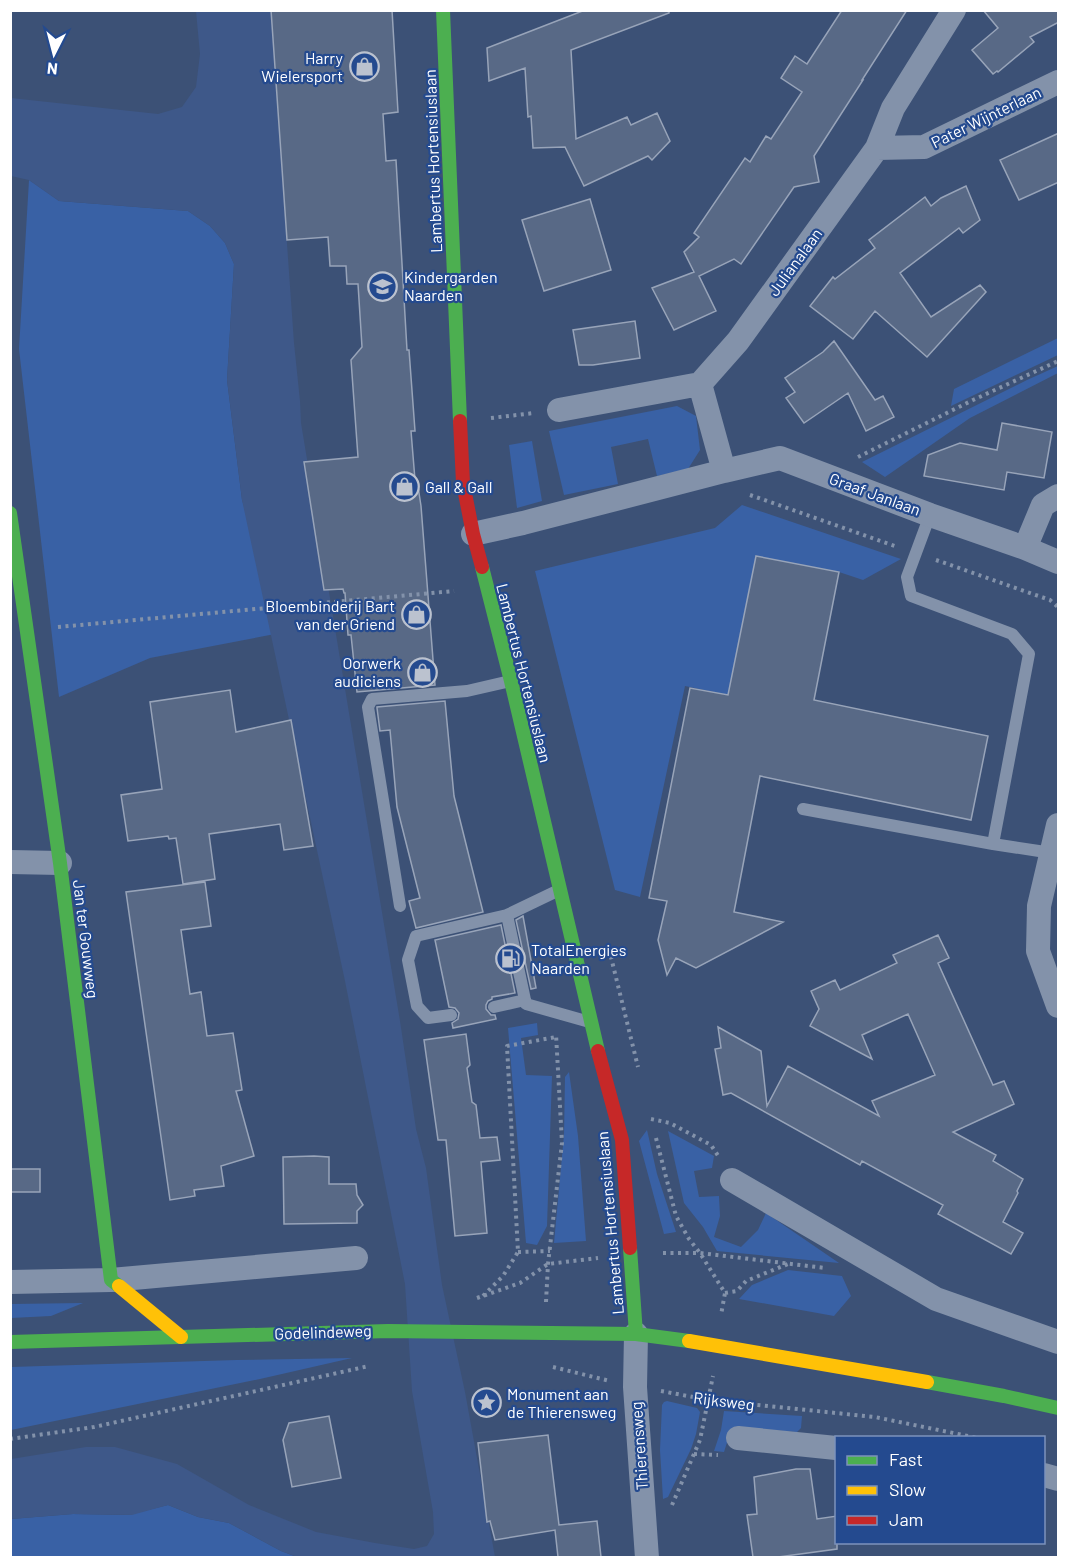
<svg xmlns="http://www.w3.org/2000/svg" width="1069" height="1568" font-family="Barlow,sans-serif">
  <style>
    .green { fill: #3961a5 }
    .water { fill: #3e5889 }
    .building { fill: #586986; stroke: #98a4b9; stroke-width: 1.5 }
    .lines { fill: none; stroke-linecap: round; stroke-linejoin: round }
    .path { stroke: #8392aa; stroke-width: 4; stroke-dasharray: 3 4.5; stroke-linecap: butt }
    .lane { stroke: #8392aa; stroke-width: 12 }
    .street { stroke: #8392aa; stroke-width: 24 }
    .fast { stroke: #4caf50; stroke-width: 14 }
    .slow { stroke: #ffc107; stroke-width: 14 }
    .jam { stroke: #c62828; stroke-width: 14 }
    .labels { text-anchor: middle; stroke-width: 4.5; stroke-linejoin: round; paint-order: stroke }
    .poi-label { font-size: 16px; fill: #fff; stroke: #244a8f; text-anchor: start }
    .street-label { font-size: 16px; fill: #fff; stroke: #244a8f }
  </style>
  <rect width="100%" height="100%" fill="#3c5176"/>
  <path class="green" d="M 29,180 L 59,201 L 188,211 L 210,226 L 225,243 L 234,264 L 227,380 L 242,500 L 280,620 L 275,634 L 150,658 L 59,697 L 19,349 Z
    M 1058,338 L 1058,355 L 951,406 L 954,389 Z
    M 1058,366 L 1058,373 L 970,418 L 885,477 L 862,462 L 1027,380 Z
    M 677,406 L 696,416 L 700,450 L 688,469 L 657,476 L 648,439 L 611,447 L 618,484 L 564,495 L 549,431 Z
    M 532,441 L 542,501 L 517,508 L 509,445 Z
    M 742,505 L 901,559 L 863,580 L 839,572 L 756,556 L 728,695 L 685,686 L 640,897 L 615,890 L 535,571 L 715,528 Z
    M 537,1023 L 538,1035 L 521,1038 L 526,1075 L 552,1076 L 547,1226 L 537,1245 L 526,1243 L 508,1028 Z
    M 569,1072 L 578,1136 L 586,1241 L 554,1243 L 564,1135 L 565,1077 Z
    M 647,1130 L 657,1174 L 676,1232 L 664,1234 L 639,1141 Z
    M 668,1131 L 714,1156 L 712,1168 L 694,1171 L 699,1197 L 719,1196 L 720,1216 L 714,1237 L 741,1247 L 758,1230 L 766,1213 L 839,1263 L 717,1251 L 703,1227 L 684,1203 Z
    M 788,1270 L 842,1276 L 851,1296 L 834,1316 L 739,1299 L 752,1285 Z
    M 83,1303 L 51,1316 L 11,1318 L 11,1304 Z
    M 352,1358 L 260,1379 L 11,1430 L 11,1367 L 236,1360 Z
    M 667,1401 L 697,1408 L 700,1412 L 696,1434 L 691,1449 L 668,1497 L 663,1499 L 660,1450 L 662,1405 L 664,1402 Z
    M 724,1411 L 802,1416 L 801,1428 L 797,1432 L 760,1429 L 731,1430 L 724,1452 L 714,1451 L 721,1430 Z
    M 168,1505 L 198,1517 L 229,1523 L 281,1551 L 297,1557 L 11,1558 L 11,1519 L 73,1514 L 128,1515 Z"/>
  <path class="water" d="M 196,11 L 277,11 L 283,187 L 294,343 L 300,401 L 301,423 L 400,1021 L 416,1129 L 426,1168 L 442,1285 L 465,1392 L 495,1557 L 297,1557 L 281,1551 L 229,1523 L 198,1517 L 168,1505 L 132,1515 L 73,1514 L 11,1519 L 11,1459 L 86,1447 L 115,1447 L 177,1464 L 249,1505 L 316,1532 L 375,1543 L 414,1549 L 427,1546 L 434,1534 L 433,1512 L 412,1391 L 405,1284 L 345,981 L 242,500 L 227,380 L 234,264 L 225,243 L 210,226 L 188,211 L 59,201 L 29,180 L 11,176 L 11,98 L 158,114 L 182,107 L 196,87 L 200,54 Z"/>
  <path class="building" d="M 271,10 L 392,10 L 398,112 L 383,114 L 386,161 L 396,160 L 407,350 L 409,350 L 415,431 L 411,431 L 415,480 L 417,480 L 421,506 L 435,685 L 357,692 L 351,635 L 348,635 L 345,593 L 344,593 L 343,589 L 324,590 L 304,462 L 358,457 L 351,360 L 362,347 L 358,284 L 347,284 L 346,266 L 330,266 L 328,237 L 287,240 Z
    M 585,10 L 669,10 L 669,13 L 571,50 L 576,139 L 627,117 L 631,125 L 657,113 L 670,141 L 652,160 L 648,156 L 584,186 L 565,147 L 533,148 L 531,116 L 528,117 L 525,68 L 489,81 L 487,48 Z
    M 842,10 L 907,10 L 862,80 L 863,80 L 814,156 L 819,182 L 794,187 L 741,264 L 734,259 L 699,276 L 716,311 L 674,330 L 652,288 L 694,272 L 684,252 L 699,237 L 694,233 L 745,158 L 750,162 L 766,136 L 771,139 L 802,92 L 781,78 L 795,56 L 807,64 Z
    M 983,10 L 1059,10 L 1059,22 L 1030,37 L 1034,42 L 998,72 L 997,71 L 993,74 L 972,50 L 998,28 Z
    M 1059,133 L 1059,182 L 1019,200 L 1000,160 Z
    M 966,186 L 980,220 L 963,233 L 959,228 L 900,273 L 931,317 L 980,285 L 986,292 L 927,357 L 875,311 L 853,339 L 810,306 L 833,277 L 835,279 L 875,248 L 869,240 L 925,197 L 931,206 L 941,198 Z
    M 590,199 L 611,270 L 544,291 L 522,220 Z
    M 635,321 L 640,358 L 593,365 L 579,365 L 573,330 Z
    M 834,341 L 875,400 L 883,396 L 894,417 L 866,431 L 848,393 L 804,423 L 786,398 L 795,392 L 785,378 L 823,352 Z
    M 1002,423 L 1052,432 L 1044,478 L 1007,472 L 1004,490 L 924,476 L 928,455 L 960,443 L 997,450 Z
    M 756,556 L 839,572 L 814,700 L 988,736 L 971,820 L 760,776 L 734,912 L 783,922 L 696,968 L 676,958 L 667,975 L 658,940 L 667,901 L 649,898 L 690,688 L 728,695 Z
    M 230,690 L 236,732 L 291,720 L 313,846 L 284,850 L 280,824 L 209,834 L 215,879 L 183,884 L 176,838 L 169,839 L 168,836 L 128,841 L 121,795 L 162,789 L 150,702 Z
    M 445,701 L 454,796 L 483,912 L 416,928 L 409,901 L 420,898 L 397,807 L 390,730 L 380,731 L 377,708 L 377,707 Z
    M 205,882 L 211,926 L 181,930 L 190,994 L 201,992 L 207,1036 L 233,1033 L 242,1090 L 236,1091 L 254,1156 L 221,1166 L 224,1186 L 194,1190 L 195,1196 L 170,1200 L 126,892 Z
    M 523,916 L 536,988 L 531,989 L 516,920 Z
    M 501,925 L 515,993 L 492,997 L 492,999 L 488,1001 L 486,1005 L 486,1009 L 491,1015 L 495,1015 L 496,1019 L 453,1028 L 452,1023 L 458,1019 L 459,1013 L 455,1008 L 449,1007 L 435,940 Z
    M 938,935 L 949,958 L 938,963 L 993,1085 L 1004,1081 L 1014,1104 L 953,1132 L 996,1155 L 993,1161 L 1023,1179 L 1017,1191 L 1018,1193 L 1003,1222 L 1023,1233 L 1011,1254 L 938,1214 L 943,1205 L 862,1161 L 860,1165 L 731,1093 L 723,1095 L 715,1049 L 721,1048 L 718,1027 L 761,1051 L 767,1106 L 788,1066 L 879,1116 L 872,1101 L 935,1075 L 908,1014 L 862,1035 L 872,1059 L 810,1026 L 819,1009 L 811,991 L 835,980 L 840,990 L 897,963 L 893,955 Z
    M 466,1034 L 470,1065 L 467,1068 L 472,1102 L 476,1105 L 480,1138 L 497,1137 L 500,1160 L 481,1162 L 487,1233 L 455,1236 L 446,1140 L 438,1140 L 424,1040 Z
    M 314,1156 L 329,1157 L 329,1184 L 356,1184 L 357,1195 L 363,1205 L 357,1211 L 357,1223 L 284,1224 L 283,1157 Z
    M 10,1169 L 40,1169 L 40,1192 L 10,1192 Z
    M 329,1416 L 341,1478 L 292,1487 L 283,1440 L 289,1423 Z
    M 548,1435 L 559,1525 L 597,1521 L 601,1557 L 558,1557 L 555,1530 L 495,1540 L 490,1521 L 487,1522 L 478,1443 Z
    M 796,1469 L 810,1469 L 817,1519 L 837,1516 L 837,1549 L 778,1557 L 753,1557 L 747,1515 L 757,1514 L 754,1477 Z"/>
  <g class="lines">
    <path class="path" d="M 491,418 L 534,413
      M 858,457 L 973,400 L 1058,361
      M 750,495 L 895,546
      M 936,560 L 1050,600 L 1058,607
      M 58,627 L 454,591
      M 609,949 L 638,1067
      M 651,1119 L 670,1123 L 711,1145 L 719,1157
      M 656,1138 L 676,1216 L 689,1239 L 700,1253 L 725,1293 L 721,1315
      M 518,1252 L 550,1251
      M 663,1253 L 700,1253 L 825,1268
      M 725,1293 L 737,1291 L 746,1281 L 788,1264
      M 483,1296 L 503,1276 L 518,1252 L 507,1046 L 556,1037
      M 477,1298 L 520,1283 L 548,1264 L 598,1258
      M 546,1302 L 548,1264 L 562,1143 L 556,1034
      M 553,1367 L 610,1381
      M 661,1391 L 709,1400 L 875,1417 L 978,1438
      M 10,1439 L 94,1427 L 369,1366
      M 694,1454 L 718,1455
      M 672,1505 L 700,1440 L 713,1376"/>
    <path class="lane" d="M 930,515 L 907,577 L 911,596 L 1012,634 L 1029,654 L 993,844
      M 803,809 L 993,844 L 1052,853
      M 557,891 L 507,915 L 525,1000 L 526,1004 L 586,1021
      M 400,906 L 368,707 L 372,699 L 467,691 L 510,681
      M 494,1007 L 525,1000
      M 451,1015 L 428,1018 L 417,1006 L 408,960 L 416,936 L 507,915"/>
    <path class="street" d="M 877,148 L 924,147 L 1058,82
      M 700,384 L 724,471
      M 559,410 L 700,384 L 738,341 L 877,148 L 893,108 L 954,10
      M 473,534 L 523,523 L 724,471 L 780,458 L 930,515 L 1025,548 L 1058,562
      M 1025,548 L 1043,505 L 1058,496
      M 1058,825 L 1039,906 L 1038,951 L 1058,1006
      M 10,862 L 60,863
      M 732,1180 L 936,1299 L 1058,1342
      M 10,1282 L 111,1280 L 356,1258
      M 636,1334 L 635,1387 L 647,1558
      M 738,1438 L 836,1448
      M 1044,1475 L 1058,1479"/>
    <path class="fast" d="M 443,10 L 460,421
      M 10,513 L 60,863 L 111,1280 L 119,1286
      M 482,567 L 511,681 L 598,1051
      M 630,1248 L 636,1334
      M 10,1342 L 388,1331 L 636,1334 L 689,1341
      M 927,1382 L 1004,1396 L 1058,1408"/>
    <path class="slow" d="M 119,1286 L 181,1337
      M 689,1341 L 927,1382"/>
    <path class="jam" d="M 460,421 L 463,483 L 473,534 L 482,567
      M 598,1051 L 622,1140 L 630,1248"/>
  </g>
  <defs>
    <symbol id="shop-ring" viewBox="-11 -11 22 22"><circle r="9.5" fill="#244a8f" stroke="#bbc2cf" stroke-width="1.5"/><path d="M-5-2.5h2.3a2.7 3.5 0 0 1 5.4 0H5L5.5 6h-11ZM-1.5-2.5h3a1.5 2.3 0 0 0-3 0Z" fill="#bbc2cf"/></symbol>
    <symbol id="school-ring" viewBox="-11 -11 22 22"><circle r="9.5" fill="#244a8f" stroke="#bbc2cf" stroke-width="1.5"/><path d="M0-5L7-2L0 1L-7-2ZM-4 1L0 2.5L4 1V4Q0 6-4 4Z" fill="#bbc2cf"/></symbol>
    <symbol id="fuel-ring" viewBox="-11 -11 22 22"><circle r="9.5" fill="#244a8f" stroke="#bbc2cf" stroke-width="1.5"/><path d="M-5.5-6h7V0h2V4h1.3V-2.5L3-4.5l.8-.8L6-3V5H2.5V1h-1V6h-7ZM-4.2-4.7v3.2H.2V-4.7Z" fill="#bbc2cf"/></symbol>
    <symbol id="sight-ring" viewBox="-11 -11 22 22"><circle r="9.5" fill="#244a8f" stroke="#bbc2cf" stroke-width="1.5"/><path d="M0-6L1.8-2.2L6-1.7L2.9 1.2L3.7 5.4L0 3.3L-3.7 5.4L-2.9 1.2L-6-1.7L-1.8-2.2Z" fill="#bbc2cf"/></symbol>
  </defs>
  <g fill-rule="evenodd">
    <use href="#shop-ring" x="348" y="50" width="33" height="33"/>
    <use href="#school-ring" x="366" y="270" width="33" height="33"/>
    <use href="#shop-ring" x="388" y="470" width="33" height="33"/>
    <use href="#shop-ring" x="400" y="598" width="33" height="33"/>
    <use href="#shop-ring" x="406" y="656" width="33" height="33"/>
    <use href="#fuel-ring" x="494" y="942" width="33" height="33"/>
    <use href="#sight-ring" x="470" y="1386" width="33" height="33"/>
  </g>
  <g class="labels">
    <g class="poi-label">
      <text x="343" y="64" text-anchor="end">Harry<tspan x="343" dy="18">Wielersport</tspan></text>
      <text x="404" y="283">Kindergarden<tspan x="404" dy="18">Naarden</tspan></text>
      <text x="425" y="493">Gall &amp; Gall</text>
      <text x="395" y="612" text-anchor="end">Bloembinderij Bart<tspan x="395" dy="18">van der Griend</tspan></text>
      <text x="401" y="669" text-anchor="end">Oorwerk<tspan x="401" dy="18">audiciens</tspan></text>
      <text x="531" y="956">TotalEnergies<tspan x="531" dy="18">Naarden</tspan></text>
      <text x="507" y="1400">Monument aan<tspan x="507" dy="18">de Thierensweg</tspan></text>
    </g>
    <g class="street-label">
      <text transform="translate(986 117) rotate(-26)" y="6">Pater Wijnterlaan</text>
      <text transform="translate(433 161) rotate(-92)" y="6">Lambertus Hortensiuslaan</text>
      <text transform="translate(795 262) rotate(-54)" y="6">Julianalaan</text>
      <text transform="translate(875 494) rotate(20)" y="6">Graaf Janlaan</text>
      <text transform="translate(524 673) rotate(76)" y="6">Lambertus Hortensiuslaan</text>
      <text transform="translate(86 939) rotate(83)" y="6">Jan ter Gouwweg</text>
      <text transform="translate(610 1223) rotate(-95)" y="6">Lambertus Hortensiuslaan</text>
      <text transform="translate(323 1332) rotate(-2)" y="6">Godelindeweg</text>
      <text transform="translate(724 1401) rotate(7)" y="6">Rijksweg</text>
      <text transform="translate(639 1446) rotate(-94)" y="6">Thierensweg</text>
    </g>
  </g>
  <rect width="1069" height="1568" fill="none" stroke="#ffffff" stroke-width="24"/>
  <rect x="835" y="1436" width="210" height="108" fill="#244a8f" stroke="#7c92bc" stroke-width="1.5"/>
  <rect x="847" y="1456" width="30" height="9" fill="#4caf50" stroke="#7c92bc" stroke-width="1.5"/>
  <text x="889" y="1466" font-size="18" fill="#ffffff">Fast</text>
  <rect x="847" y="1486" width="30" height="9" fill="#ffc107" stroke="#7c92bc" stroke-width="1.5"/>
  <text x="889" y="1496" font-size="18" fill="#ffffff">Slow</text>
  <rect x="847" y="1516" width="30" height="9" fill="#c62828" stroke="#7c92bc" stroke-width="1.5"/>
  <text x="889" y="1526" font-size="18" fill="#ffffff">Jam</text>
  <g transform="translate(54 54) rotate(186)" stroke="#244a8f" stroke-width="4.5" paint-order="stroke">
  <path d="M0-4.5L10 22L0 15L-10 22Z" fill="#ffffff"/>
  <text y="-9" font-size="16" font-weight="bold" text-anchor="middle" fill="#ffffff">N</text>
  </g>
</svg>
